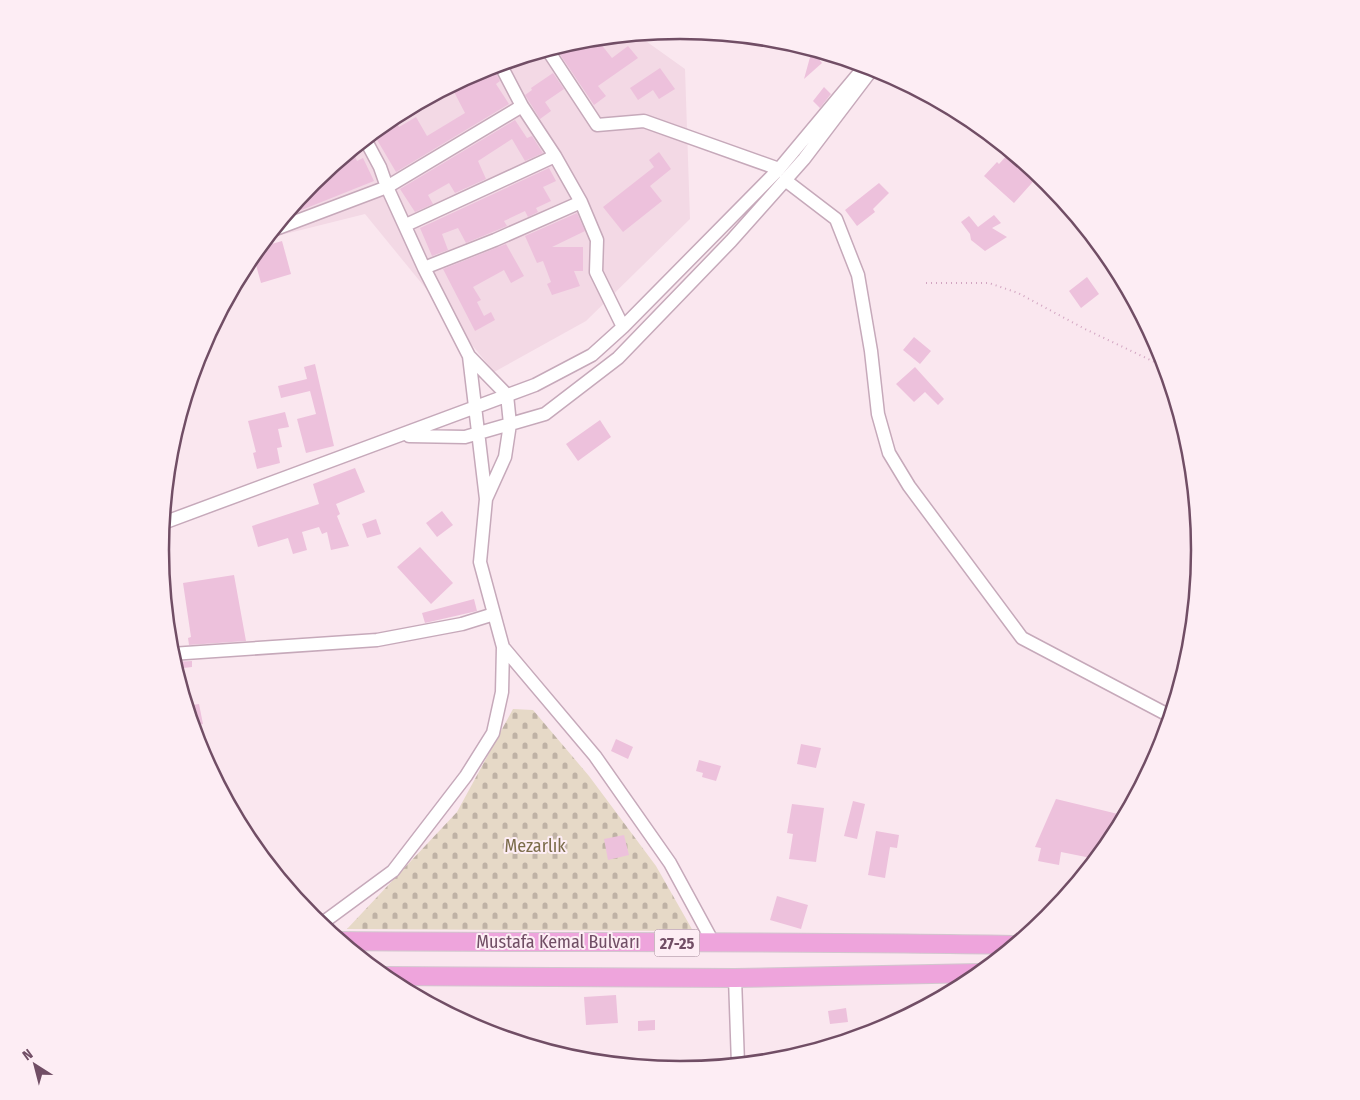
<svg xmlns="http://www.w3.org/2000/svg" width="1360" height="1100" font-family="'Fira Sans Condensed',sans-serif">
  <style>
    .residential { fill: #f3d9e5 }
    .cemetery { fill: url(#cemetery-stones) }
    .building { fill: #edc1dc }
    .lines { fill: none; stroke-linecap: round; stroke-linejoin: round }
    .minor-casing { stroke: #c6a9ba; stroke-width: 15 }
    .highway-casing { stroke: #d2c6ce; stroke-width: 20 }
    .path { stroke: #d2a5c1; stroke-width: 2; stroke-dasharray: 1 4; stroke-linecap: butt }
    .minor { stroke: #fff; stroke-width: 12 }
    .highway { stroke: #eea4dc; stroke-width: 18 }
    .labels { text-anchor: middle; stroke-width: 4; stroke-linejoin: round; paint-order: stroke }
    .shield { fill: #fdedf4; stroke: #9b7e90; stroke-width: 1 }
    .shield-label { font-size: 16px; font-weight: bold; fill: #714e65 }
    .park-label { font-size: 18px; fill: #7b6c4a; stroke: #fdedf4 }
    .street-label { font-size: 18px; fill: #714e65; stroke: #fdedf4 }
    .rim { fill: none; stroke: #714e65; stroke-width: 2.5 }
  </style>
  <defs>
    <pattern id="cemetery-stones" width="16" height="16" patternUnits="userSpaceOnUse" patternTransform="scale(1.25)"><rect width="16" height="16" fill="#e6d9c7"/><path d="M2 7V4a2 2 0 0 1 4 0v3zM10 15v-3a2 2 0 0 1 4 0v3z" fill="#bfb2a5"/></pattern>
  </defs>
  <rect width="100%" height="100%" fill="#fae7ef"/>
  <path class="residential" d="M 636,34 L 685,69 L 690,219 L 586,321 L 494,372 L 365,214 L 265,239 L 313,182 L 391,117 L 481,69 L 579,40 Z"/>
  <path class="cemetery" d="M 513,709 L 533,710 L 589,776 L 656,866 L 693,931 L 347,929 L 457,812 Z"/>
  <path class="building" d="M 596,38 L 612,58 L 628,46 L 638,58 L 598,86 L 606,96 L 594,105 L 555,47 L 570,43 L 574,47 L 584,39 Z
    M 812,50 L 822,63 L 804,79 Z
    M 492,66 L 500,81 L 496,84 L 509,104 L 396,172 L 373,133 L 393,117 L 399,127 L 416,117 L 427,136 L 465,113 L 451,86 Z
    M 660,68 L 675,89 L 659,99 L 653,90 L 638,100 L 630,88 Z
    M 553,73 L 564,89 L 545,102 L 551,111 L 540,119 L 525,95 L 532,90 L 531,88 Z
    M 824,87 L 831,94 L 820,108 L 813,101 Z
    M 515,120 L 527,138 L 532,136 L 543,153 L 525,161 L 512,139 L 478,161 L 486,179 L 455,193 L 449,183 L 428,195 L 433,204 L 415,212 L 400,189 Z
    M 352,150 L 357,161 L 363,158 L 374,181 L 284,217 L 313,182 Z
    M 659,152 L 671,169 L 650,186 L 662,201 L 623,232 L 603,207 L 654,167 L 649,160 Z
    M 1009,153 L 1039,175 L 1014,203 L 984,176 L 997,162 L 999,164 Z
    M 549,168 L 556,181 L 543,187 L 551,201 L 536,208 L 538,212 L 528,217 L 525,211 L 504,221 L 507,226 L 466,243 L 458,228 L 442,234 L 448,250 L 432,256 L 420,228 Z
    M 879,183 L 889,193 L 873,209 L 875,212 L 857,226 L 845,210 Z
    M 577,213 L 585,231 L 552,247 L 583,247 L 583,271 L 574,271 L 580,286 L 552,295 L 547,284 L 551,282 L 543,261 L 537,263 L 525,236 Z
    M 994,215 L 1001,223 L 992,228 L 1007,237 L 985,251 L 971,240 L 970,234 L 961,222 L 969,216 L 978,227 Z
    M 282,241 L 291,274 L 261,283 L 253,254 L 258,248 Z
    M 506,244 L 524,276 L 511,283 L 504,270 L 473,287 L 481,300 L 477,302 L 484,316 L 491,312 L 495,320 L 475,331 L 443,269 Z
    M 1087,277 L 1099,294 L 1081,308 L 1069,291 Z
    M 914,337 L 931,351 L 920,364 L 903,350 Z
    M 315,364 L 334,446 L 306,453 L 297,419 L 316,414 L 310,391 L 281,398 L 278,386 L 307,379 L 304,367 Z
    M 915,367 L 944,399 L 938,405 L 925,392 L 914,402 L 896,384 Z
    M 285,412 L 289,427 L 278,429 L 282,447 L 277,448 L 280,463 L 257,469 L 253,453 L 256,452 L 248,421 Z
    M 600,420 L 611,437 L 578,461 L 566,444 Z
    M 355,468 L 365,492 L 336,504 L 340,514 L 337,516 L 349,546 L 331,550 L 327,532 L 322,534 L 319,527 L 302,532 L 307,550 L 293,554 L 288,538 L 258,547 L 252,526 L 319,504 L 313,484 Z
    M 442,511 L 453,525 L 437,537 L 426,523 Z
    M 376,519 L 381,534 L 367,538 L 362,524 Z
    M 420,547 L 453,583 L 431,604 L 397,567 Z
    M 234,575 L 246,641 L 189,645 L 188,638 L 191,637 L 183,583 Z
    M 474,599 L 477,611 L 425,623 L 422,613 Z
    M 192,661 L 192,667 L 175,669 L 173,662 Z
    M 199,704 L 203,724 L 193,726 L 187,706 Z
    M 616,739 L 633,747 L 628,759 L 611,751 Z
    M 801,744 L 821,748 L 816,768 L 797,764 Z
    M 699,760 L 721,766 L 716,781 L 702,777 L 703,773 L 696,771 Z
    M 1056,799 L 1118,814 L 1111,841 L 1096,859 L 1061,852 L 1059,865 L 1038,861 L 1041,848 L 1035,847 Z
    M 853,801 L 865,804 L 857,839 L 844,836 Z
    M 792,804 L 824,808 L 816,862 L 789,859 L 793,834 L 787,833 Z
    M 876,831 L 899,835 L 897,848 L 890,847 L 885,878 L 868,875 Z
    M 624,835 L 629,855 L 608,860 L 604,839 Z
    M 777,896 L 808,905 L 801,929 L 770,920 Z
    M 616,995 L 618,1023 L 586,1025 L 584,997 Z
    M 846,1008 L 848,1022 L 830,1024 L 828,1011 Z
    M 655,1020 L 655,1030 L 638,1031 L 638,1021 Z"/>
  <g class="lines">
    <defs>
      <path id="minor" d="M 547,49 L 597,125 L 644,121 L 779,169
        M 500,64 L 522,106 L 555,156 L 581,202 L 597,240 L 596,272 L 623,327
        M 365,139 L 380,167 L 387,187 L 424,268 L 469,356 L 507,395 L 510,424 L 505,457 L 486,499
        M 785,180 L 836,219 L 858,275 L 871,351 L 878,414 L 889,453 L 909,486 L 1022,638 L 1170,716
        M 406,225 L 555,156
        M 273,230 L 387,187 L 522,106
        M 424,268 L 495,240 L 581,202
        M 409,436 L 465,437 L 545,414 L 618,358 L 731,241 L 804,159 L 873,68
        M 163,523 L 535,385 L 592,355 L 623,327 L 779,169 L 865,66
        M 503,647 L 595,756 L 670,863 L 714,944
        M 171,654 L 377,640 L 462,624 L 494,614
        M 321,924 L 393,871 L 466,776 L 493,733 L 502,692 L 503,647 L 480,562 L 486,499 L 469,356
        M 735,978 L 738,1064"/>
      <path id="highway" d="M 341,941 C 565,943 790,941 1014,945
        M 383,976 L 735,978 L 980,973"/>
    </defs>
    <use href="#minor" class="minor-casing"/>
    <use href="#highway" class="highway-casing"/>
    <path class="path" d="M 926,283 L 989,283 L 1018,293 L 1085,329 L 1165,367"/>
    <use href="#minor" class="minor"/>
    <use href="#highway" class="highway"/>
  </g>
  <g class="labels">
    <rect class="shield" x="654.5" y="929.5" width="45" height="27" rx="4"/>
    <g class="shield-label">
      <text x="677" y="949">27-25</text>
    </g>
    <g class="park-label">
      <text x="535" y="852">Mezarlık</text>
    </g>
    <g class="street-label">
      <text x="558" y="948">Mustafa Kemal Bulvarı</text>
    </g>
  </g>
  <path d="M0 0H1360V1100H0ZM169 550a511 511 0 1 1 1022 0a511 511 0 1 1-1022 0Z" fill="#fdedf4" fill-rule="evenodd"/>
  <path class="rim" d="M169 550a511 511 0 1 1 1022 0a511 511 0 1 1-1022 0Z"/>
  <g transform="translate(35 1065) rotate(324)" stroke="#fdedf4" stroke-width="4" paint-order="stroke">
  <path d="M0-4L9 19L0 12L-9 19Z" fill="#714e65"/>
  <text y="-8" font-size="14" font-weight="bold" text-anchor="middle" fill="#714e65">N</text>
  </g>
</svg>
